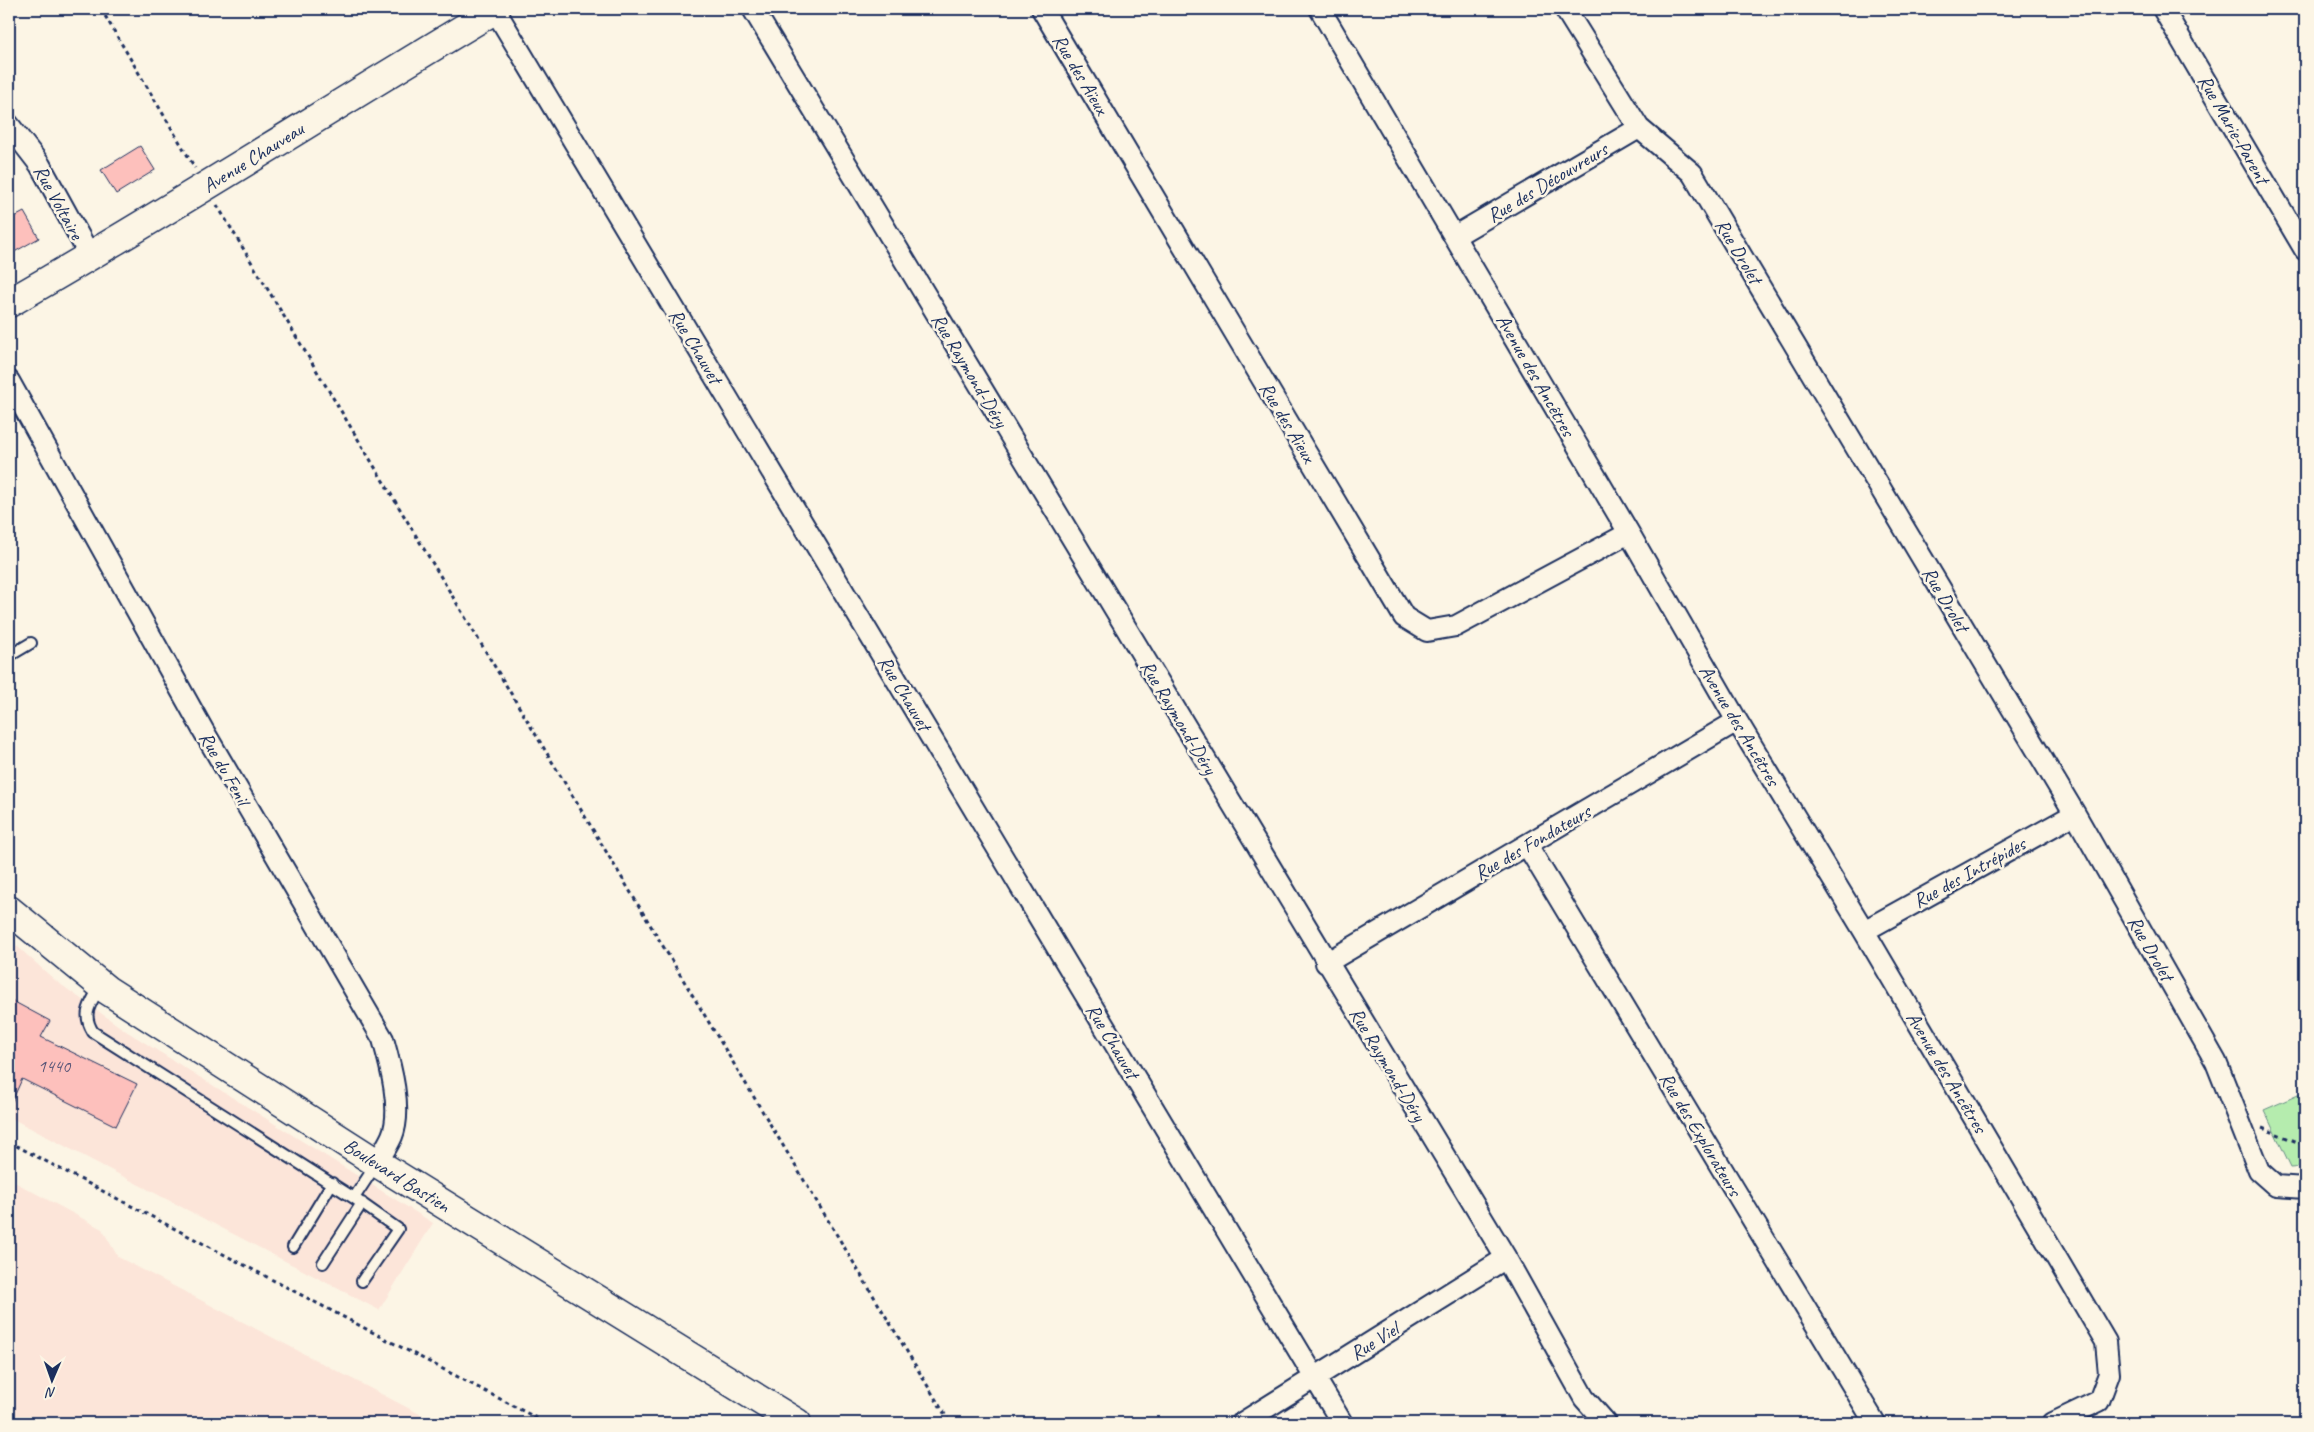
<svg xmlns="http://www.w3.org/2000/svg" width="2314" height="1432" font-family="Caveat,sans-serif">
  <style>
    .built { fill: #fce5d9 }
    .green { fill: #b5ecae; stroke: #688e86 }
    .building { fill: #fdc0bc; stroke: #1b2f5e }
    .lines { fill: none; stroke-linecap: round; stroke-linejoin: round }
    .service-casing { stroke: #1b2f5e; stroke-width: 14 }
    .minor-casing { stroke: #1b2f5e; stroke-width: 24 }
    .secondary-casing { stroke: #1b2f5e; stroke-width: 31 }
    .path { stroke: #1b2f5e; stroke-width: 3; stroke-dasharray: 4 4; stroke-linecap: butt }
    .service { stroke: #fcf5e5; stroke-width: 10 }
    .minor { stroke: #fcf5e5; stroke-width: 20 }
    .secondary { stroke: #fcf5e5; stroke-width: 28 }
    .labels { text-anchor: middle; stroke-width: 5; stroke-linejoin: round; paint-order: stroke }
    .number-label { font-size: 18px; fill: #545376 }
    .street-label { font-size: 20px; fill: #1b2f5e; stroke: #fcf5e5 }
  </style>
  <rect width="100%" height="100%" fill="#fcf5e5"/>
  <filter id="ink" filterUnits="userSpaceOnUse"><feTurbulence type="fractalNoise" baseFrequency=".02" numOctaves="2"/><feDisplacementMap in="SourceGraphic" scale="10" xChannelSelector="R" yChannelSelector="G"/><feConvolveMatrix kernelMatrix="1 2 1 2 8 2 1 2 1" color-interpolation-filters="sRGB"/></filter>
  <g filter="url(#ink)">
    <path class="built" d="M 9,939 L 56,981 L 126,1031 L 433,1223 L 379,1310 L 9,1117 Z
      M 9,1179 L 102,1229 L 118,1257 L 437,1423 L 9,1423 Z"/>
    <path class="green" d="M 2305,1092 L 2305,1166 L 2291,1167 L 2264,1110 Z"/>
    <path class="building" d="M 140,146 L 155,170 L 116,194 L 101,170 Z
      M 24,212 L 39,238 L 9,255 L 9,220 Z
      M 9,999 L 50,1021 L 41,1037 L 137,1084 L 116,1126 L 22,1079 L 9,1108 Z"/>
    <g class="lines">
      <defs>
        <path id="service" d="M 9,656 L 31,643
          M 100,986 C 91,1004 81,1013 93,1032 L 354,1198 L 377,1163
          M 354,1198 L 398,1229 L 362,1281
          M 293,1247 L 332,1183
          M 323,1263 L 362,1203"/>
        <path id="minor" d="M 753,9 L 1506,1258 L 1584,1398 L 1606,1423
          M 1042,9 L 1404,617 L 1427,631 L 1456,626 L 1629,533
          M 1320,9 L 1629,533 L 1737,721 L 1864,931 L 2106,1342 L 2109,1374 L 2099,1401 L 2053,1423
          M 1565,9 L 1639,128 L 1692,173 L 2075,814 L 2216,1062 L 2259,1171 L 2276,1186 L 2305,1188
          M 2163,9 L 2305,250
          M 491,12 L 501,20 L 1342,1423
          M 9,125 L 40,165 L 90,256
          M 1455,236 L 1639,128
          M 9,381 L 203,730 L 383,1039 C 390,1064 403,1110 392,1136 C 388,1145 382,1154 377,1163
          M 1527,845 L 1875,1423
          M 1864,931 L 2075,814
          M 1326,963 L 1737,721
          M 1242,1423 L 1506,1258"/>
        <path id="secondary" d="M 9,303 C 174,209 333,106 496,9
          M 9,910 L 107,990 L 377,1163 L 797,1423"/>
      </defs>
      <use href="#service" class="service-casing"/>
      <use href="#minor" class="minor-casing"/>
      <use href="#secondary" class="secondary-casing"/>
      <path class="path" d="M 101,9 L 195,168
        M 217,205 L 950,1423
        M 2262,1128 L 2305,1145
        M 9,1142 L 546,1423"/>
      <use href="#service" class="service"/>
      <use href="#minor" class="minor"/>
      <use href="#secondary" class="secondary"/>
    </g>
  </g>
  <g class="labels">
    <g class="number-label">
      <text x="54" y="1072">1440</text>
    </g>
    <g class="street-label">
      <text transform="translate(1081 74) rotate(59)" y="7">Rue des Aïeux</text>
      <text transform="translate(2234 129) rotate(60)" y="7">Rue Marie-Parent</text>
      <text transform="translate(253 157) rotate(-32)" y="7">Avenue Chauveau</text>
      <text transform="translate(1547 182) rotate(-31)" y="7">Rue des Découvreurs</text>
      <text transform="translate(59 202) rotate(61)" y="7">Rue Voltaire</text>
      <text transform="translate(1739 251) rotate(59)" y="7">Rue Drolet</text>
      <text transform="translate(696 346) rotate(59)" y="7">Rue Chauvet</text>
      <text transform="translate(970 370) rotate(59)" y="7">Rue Raymond-Déry</text>
      <text transform="translate(1536 375) rotate(60)" y="7">Avenue des Ancêtres</text>
      <text transform="translate(1288 422) rotate(59)" y="7">Rue des Aïeux</text>
      <text transform="translate(1946 599) rotate(59)" y="7">Rue Drolet</text>
      <text transform="translate(905 693) rotate(59)" y="7">Rue Chauvet</text>
      <text transform="translate(1179 717) rotate(59)" y="7">Rue Raymond-Déry</text>
      <text transform="translate(1740 725) rotate(59)" y="7">Avenue des Ancêtres</text>
      <text transform="translate(225 768) rotate(60)" y="7">Rue du Fenil</text>
      <text transform="translate(1532 842) rotate(-30)" y="7">Rue des Fondateurs</text>
      <text transform="translate(1969 872) rotate(-29)" y="7">Rue des Intrépides</text>
      <text transform="translate(2151 948) rotate(60)" y="7">Rue Drolet</text>
      <text transform="translate(1113 1041) rotate(59)" y="7">Rue Chauvet</text>
      <text transform="translate(1388 1064) rotate(59)" y="7">Rue Raymond-Déry</text>
      <text transform="translate(1947 1072) rotate(59)" y="7">Avenue des Ancêtres</text>
      <text transform="translate(1701 1134) rotate(59)" y="7">Rue des Explorateurs</text>
      <text transform="translate(397 1175) rotate(32)" y="7">Boulevard Bastien</text>
      <text transform="translate(1374 1341) rotate(-32)" y="7">Rue Viel</text>
    </g>
  </g>
  <rect width="2314" height="1432" fill="none" stroke="#fcf5e5" stroke-width="30"/>
  <rect x="15" y="15" width="2284" height="1402" fill="none" stroke="#1b2f5e" stroke-width="2" filter="url(#ink)"/>
  <g transform="translate(52 1380) rotate(182)" stroke="#fcf5e5" stroke-width="4" paint-order="stroke">
  <path d="M0-4L9 19L0 12L-9 19Z" fill="#1b2f5e"/>
  <text y="-8" font-size="14" font-weight="bold" text-anchor="middle" fill="#1b2f5e">N</text>
  </g>
</svg>
